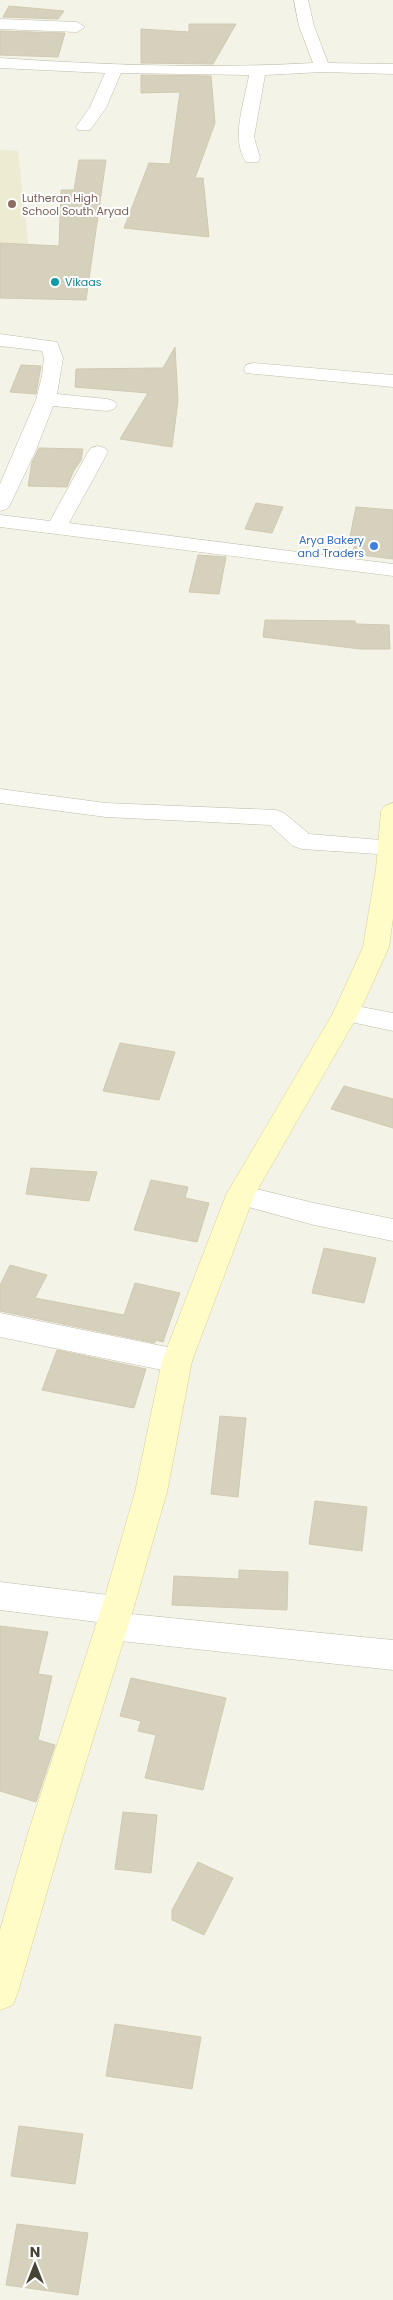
<svg xmlns="http://www.w3.org/2000/svg" width="393" height="2300" font-family="Poppins,sans-serif">
  <style>
    .education { fill: #edebd2 }
    .building { fill: #d6d1bd; stroke: #d1cab0 }
    .lines { fill: none; stroke-linecap: round; stroke-linejoin: round }
    .minor-casing { stroke: #c0bcaa; stroke-width: 1 }
    .secondary-casing { stroke: #d4d098; stroke-width: 1 }
    .minor { fill: #fff; fill-rule: evenodd }
    .secondary { fill: #fffcc7; fill-rule: evenodd }
    .education-dot { fill: #8d6e63; stroke: #fff; stroke-width: 2 }
    .culture-dot { fill: #0f9aa8; stroke: #fff; stroke-width: 2 }
    .shop-dot { fill: #3f7fe0; stroke: #fff; stroke-width: 2 }
    .labels { text-anchor: middle; stroke-width: 4; stroke-linejoin: round; paint-order: stroke }
    .far-education-label { font-size: 11px; fill: #785e54; stroke: #fff; text-anchor: start }
    .far-culture-label { font-size: 11px; fill: #0d838f; stroke: #fff; text-anchor: start }
    .far-shop-label { font-size: 11px; fill: #366cbe; stroke: #fff; text-anchor: end }
  </style>
  <rect width="100%" height="100%" fill="#f4f3e8"/>
  <path class="education" d="M 0,150 L 18,151 L 30,259 L 0,257 Z"/>
  <path class="building" d="M 9,6 L 64,11 L 58,19 L 3,17 Z
    M 189,24 L 236,24 L 213,64 L 141,63 L 141,29 L 189,32 Z
    M 0,31 L 65,33 L 58,57 L 0,55 Z
    M 141,75 L 211,76 L 215,123 L 195,178 L 203,178 L 209,237 L 124,228 L 149,163 L 170,164 L 180,92 L 141,93 Z
    M 79,160 L 106,160 L 86,300 L 0,298 L 0,243 L 59,246 L 61,190 L 74,190 Z
    M 175,347 L 178,401 L 172,447 L 120,439 L 148,393 L 75,387 L 76,369 L 163,368 Z
    M 21,365 L 41,366 L 36,394 L 10,392 Z
    M 39,448 L 83,449 L 81,460 L 73,472 L 67,487 L 28,486 L 32,462 Z
    M 256,503 L 283,507 L 272,533 L 245,529 Z
    M 356,507 L 393,510 L 393,559 L 353,554 L 355,541 L 349,541 Z
    M 198,555 L 226,557 L 219,594 L 189,592 Z
    M 265,620 L 355,621 L 356,624 L 389,625 L 390,649 L 360,649 L 263,637 Z
    M 120,1043 L 175,1052 L 159,1100 L 103,1091 Z
    M 344,1086 L 393,1099 L 393,1128 L 331,1109 Z
    M 31,1168 L 97,1172 L 89,1201 L 26,1194 Z
    M 151,1180 L 188,1187 L 185,1198 L 209,1203 L 197,1242 L 134,1230 Z
    M 324,1248 L 376,1258 L 364,1303 L 312,1293 Z
    M 10,1265 L 47,1275 L 35,1298 L 124,1315 L 135,1283 L 180,1293 L 163,1342 L 155,1340 L 155,1343 L 0,1311 L 0,1285 Z
    M 57,1350 L 146,1369 L 134,1408 L 42,1390 Z
    M 220,1416 L 246,1418 L 238,1497 L 211,1494 Z
    M 315,1501 L 367,1507 L 362,1551 L 309,1544 Z
    M 239,1570 L 288,1572 L 287,1610 L 172,1605 L 174,1576 L 239,1579 Z
    M 0,1626 L 48,1632 L 38,1674 L 52,1676 L 38,1740 L 55,1745 L 36,1802 L 0,1791 Z
    M 131,1678 L 226,1698 L 203,1790 L 145,1778 L 156,1735 L 138,1731 L 141,1721 L 120,1716 Z
    M 123,1812 L 157,1815 L 151,1873 L 115,1869 Z
    M 198,1862 L 233,1878 L 204,1935 L 172,1920 L 172,1910 Z
    M 115,2024 L 201,2037 L 192,2089 L 106,2076 Z
    M 19,2126 L 83,2134 L 75,2184 L 11,2176 Z
    M 17,2224 L 88,2233 L 78,2295 L 6,2285 Z"/>
  <g class="lines">
    <defs>
      <path id="minor" d="M 294,0 L 308,0 L 314,26 L 328,63 L 393,64 L 393,74 L 322,72 L 265,75 L 254,137 L 260,158 L 258,162 L 246,162 C 230,138 245,101 249,75 L 121,73 L 106,108 L 90,130 L 78,130 L 76,127 L 90,107 L 105,73 L 0,68 L 0,58 C 104,65 209,69 313,63 L 299,26 Z
        M 0,19 L 77,22 L 85,27 L 77,32 L 0,29 Z
        M 0,334 L 57,342 L 63,358 L 57,394 L 107,399 L 114,401 L 117,405 L 114,409 L 107,411 L 53,406 L 36,450 L 10,505 L 7,509 L 0,511 L 0,484 L 36,400 L 42,376 L 44,358 L 42,351 L 0,346 Z
        M 253,363 L 393,375 L 393,387 L 246,373 L 244,369 L 246,365 Z
        M 98,446 L 105,448 L 108,452 L 69,523 L 393,564 L 393,576 L 0,527 L 0,515 L 50,521 L 88,452 L 91,448 Z
        M 0,789 L 106,803 L 276,810 L 284,813 L 309,834 L 393,841 L 393,855 L 302,849 L 293,846 L 270,825 L 106,817 L 0,803 Z
        M 346,1004 L 393,1013 L 393,1031 L 337,1019 L 333,1013 L 337,1007 Z
        M 240,1185 L 314,1203 L 393,1219 L 393,1241 L 314,1225 L 230,1202 L 226,1195 L 230,1188 Z
        M 0,1313 L 177,1349 L 188,1353 L 192,1361 L 188,1369 L 177,1373 L 0,1337 Z
        M 0,1582 L 117,1596 L 129,1600 L 133,1610 L 131,1614 L 393,1640 L 393,1670 L 111,1640 L 99,1636 L 95,1626 L 97,1622 L 0,1610 Z"/>
      <path id="secondary" d="M 393,803 L 393,918 L 389,947 L 359,1013 L 254,1196 L 192,1361 L 167,1492 L 133,1610 L 65,1830 L 18,1992 L 13,2005 L 0,2010 L 0,1930 L 29,1830 L 101,1610 L 135,1492 L 162,1361 L 226,1195 L 333,1013 L 363,947 L 376,869 L 381,811 L 385,806 Z"/>
    </defs>
    <use href="#minor" class="minor-casing"/>
    <use href="#secondary" class="secondary-casing"/>
    <use href="#minor" class="minor"/>
    <use href="#secondary" class="secondary"/>
  </g>
  <circle class="education-dot" cx="12" cy="204" r="5"/>
  <circle class="culture-dot" cx="55" cy="282" r="5"/>
  <circle class="shop-dot" cx="374" cy="546" r="5"/>
  <g class="labels">
    <g class="far-education-label">
      <text x="22" y="202">Lutheran High<tspan x="22" dy="13">School South Aryad</tspan></text>
    </g>
    <g class="far-culture-label">
      <text x="65" y="286">Vikaas</text>
    </g>
    <g class="far-shop-label">
      <text x="364" y="544">Arya Bakery<tspan x="364" dy="13">and Traders</tspan></text>
    </g>
  </g>
  <g transform="translate(35 2265)" stroke="#ffffff" stroke-width="4" paint-order="stroke">
  <path d="M0-4L9 19L0 12L-9 19Z" fill="#474436"/>
  <text y="-8" font-size="14" font-weight="bold" text-anchor="middle" fill="#474436">N</text>
  </g>
</svg>
